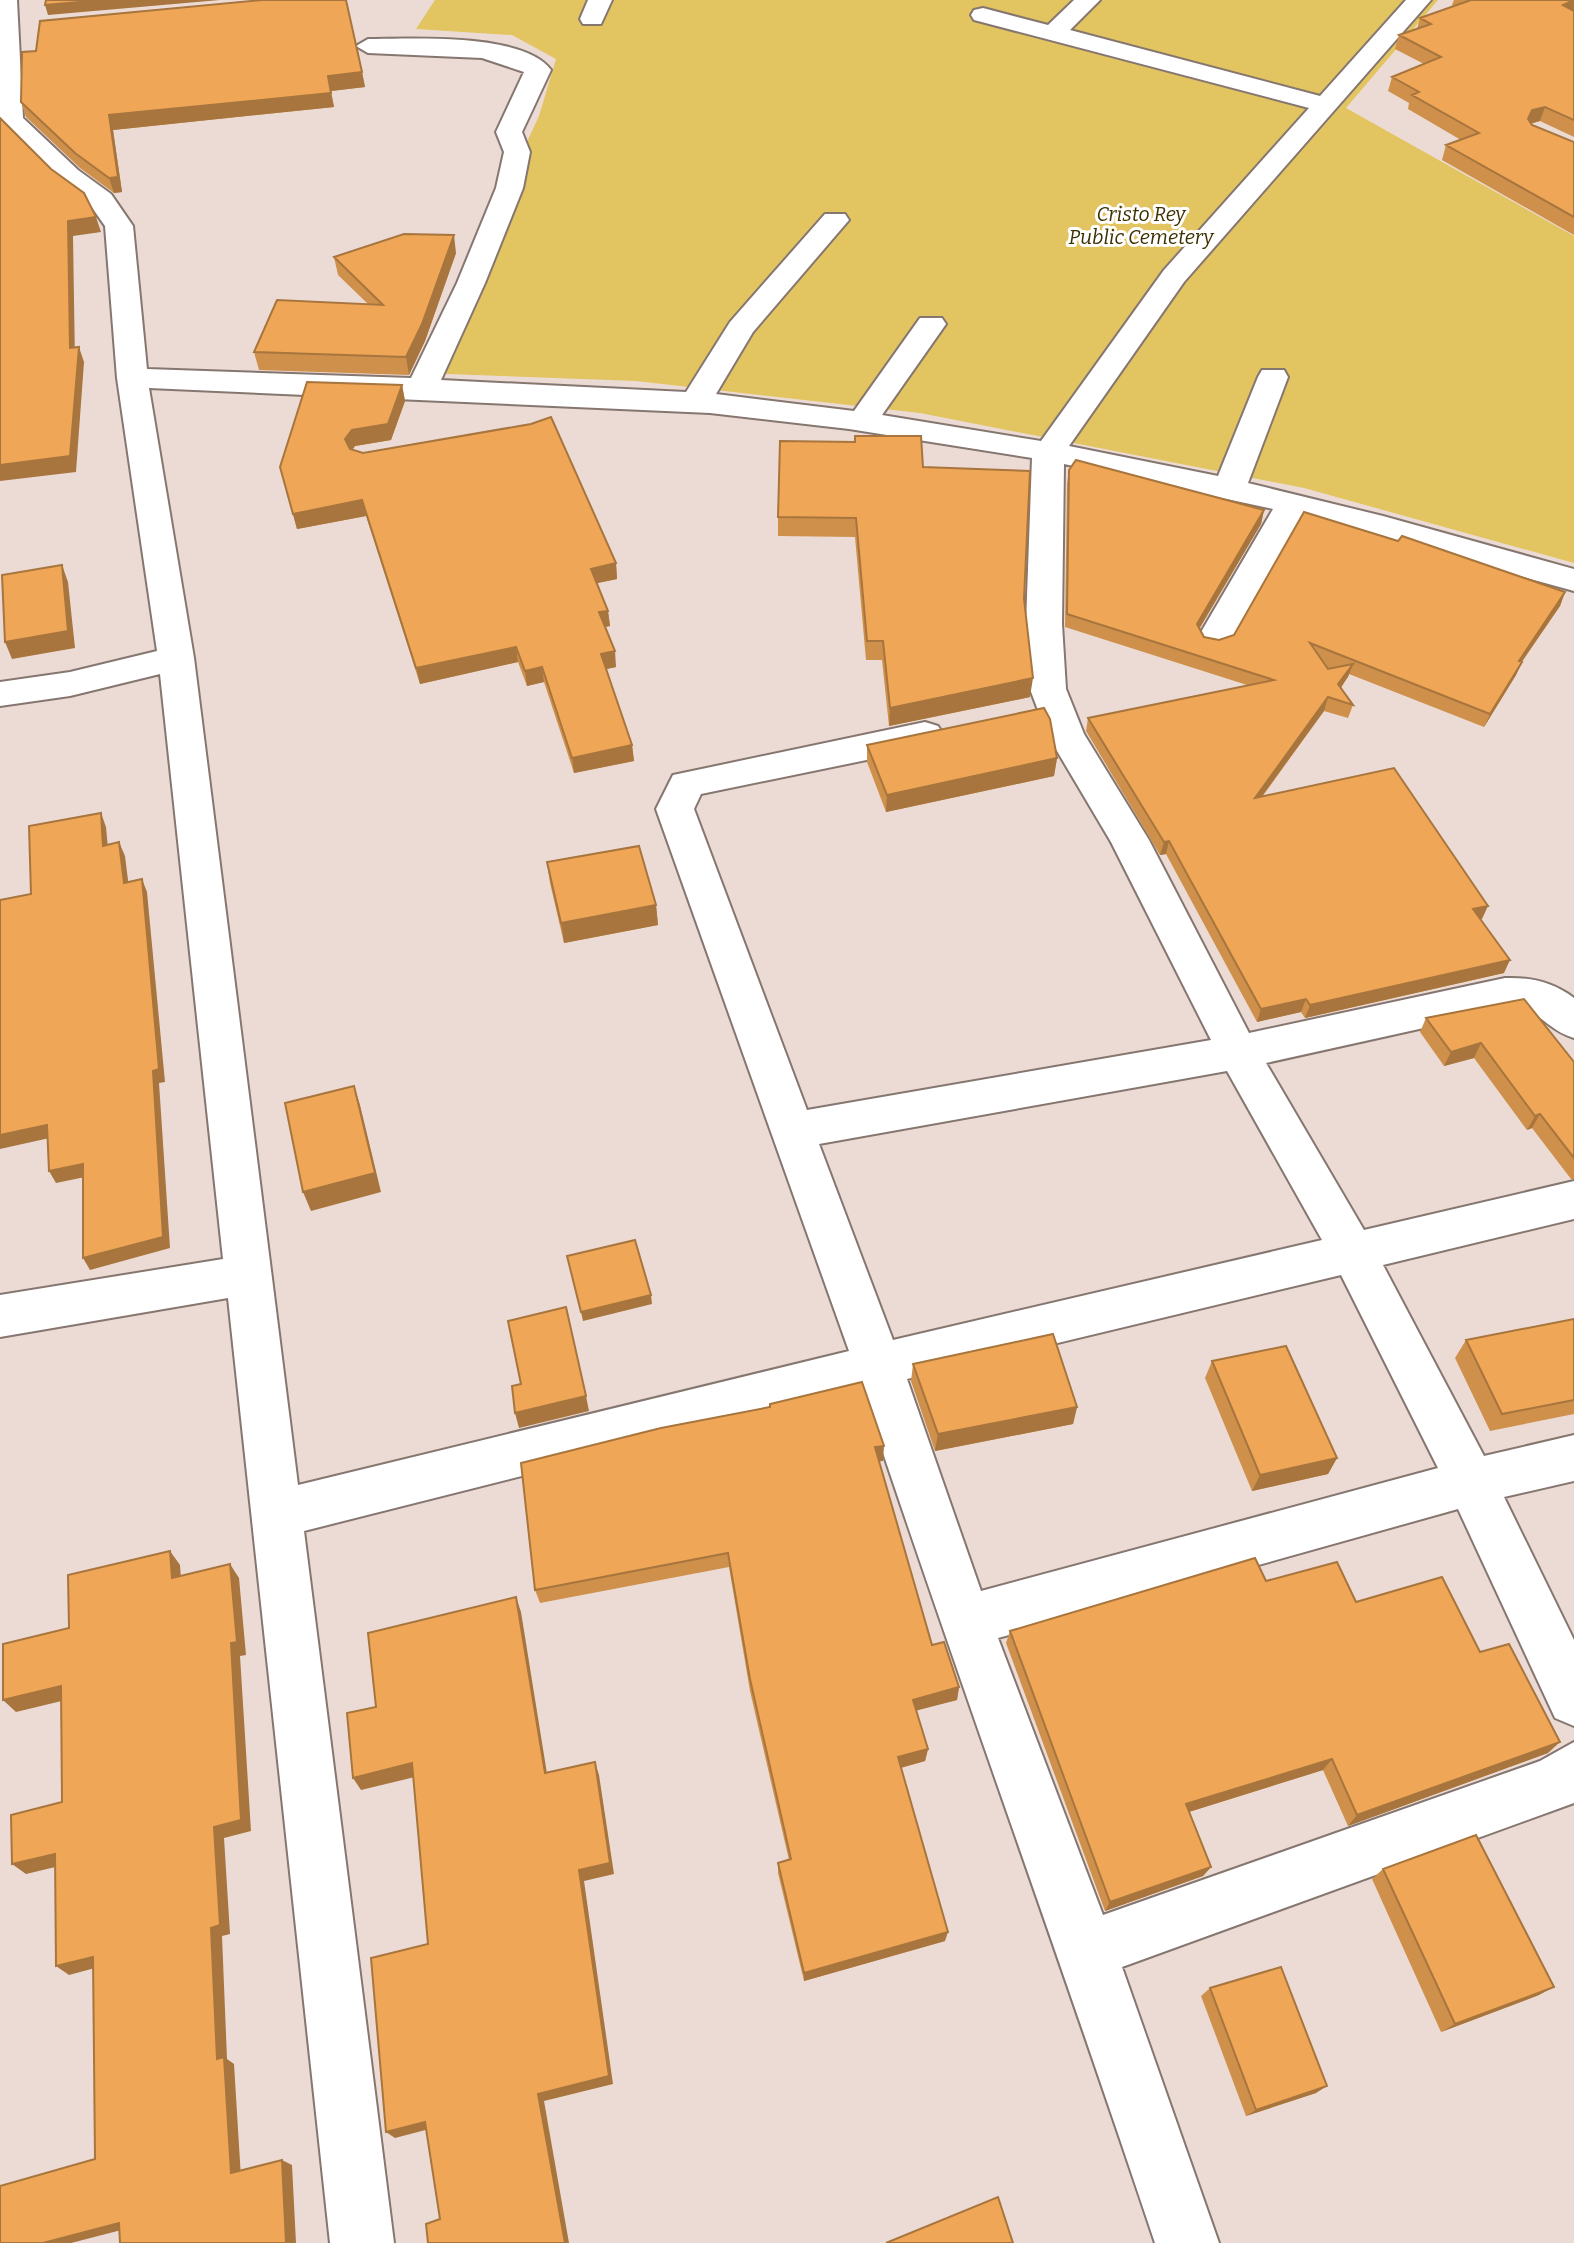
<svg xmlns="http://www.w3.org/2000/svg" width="1574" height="2243" font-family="Bitter,serif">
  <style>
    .green { fill: #e2c460 }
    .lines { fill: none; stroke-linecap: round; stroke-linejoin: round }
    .minor-casing { stroke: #857670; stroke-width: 4 }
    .minor { fill: #fff; fill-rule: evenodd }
    .wall { fill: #ce904b }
    .shaded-wall { fill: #a7753d }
    .building { fill: #efa757; stroke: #a7753d; stroke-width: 2 }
    .labels { text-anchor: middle; stroke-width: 6; stroke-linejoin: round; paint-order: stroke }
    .far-park-label { font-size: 20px; font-style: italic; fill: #3d3001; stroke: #fff }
  </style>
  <rect width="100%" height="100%" fill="#ecdbd4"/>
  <path class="green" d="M 435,0 L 1438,0 L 1346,108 L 1574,236 L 1574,563 L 1304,488 L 920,413 L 636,381 L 419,373 L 539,116 L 556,59 L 512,35 L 416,29 Z"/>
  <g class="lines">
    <defs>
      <path id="minor" d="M 0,0 L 17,0 L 23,118 L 78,170 L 111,194 L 133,226 L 147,369 L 411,378 L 457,283 L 496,188 L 504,152 L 496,132 L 524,72 L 482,58 L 368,53 L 356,46 L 368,39 C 410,39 524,32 551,70 L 522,132 L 530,152 L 523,188 L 485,283 L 441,380 L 686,392 L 730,322 L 825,214 L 845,214 L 849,220 L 753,332 L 716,394 L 854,411 L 920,318 L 942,318 L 946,324 L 882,415 L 1041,441 L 1164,270 L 1309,108 L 974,20 L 971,15 L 974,10 L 983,8 L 1048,25 L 1074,0 L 1100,0 L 1070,30 L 1320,96 L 1406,0 L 1431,0 L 1184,282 L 1069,446 L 1218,476 L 1258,377 L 1262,370 L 1284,370 L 1288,377 L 1248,483 L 1383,516 L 1574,569 L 1574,591 L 1302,516 L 1228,647 L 1215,650 L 1202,647 L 1197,639 L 1273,509 L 1064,464 L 1062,624 L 1066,689 L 1084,734 L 1149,840 L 1249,1033 L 1505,978 C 1531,977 1553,982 1574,998 L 1574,1038 C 1542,1028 1544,1008 1505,1010 L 1266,1063 L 1364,1230 L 1574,1181 L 1574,1219 L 1383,1265 L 1484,1456 L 1574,1435 L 1574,1481 L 1504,1497 L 1574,1640 L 1574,1726 L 1555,1718 L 1458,1509 L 998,1638 L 1103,1915 L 1540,1761 L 1574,1742 L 1574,1803 L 1122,1967 L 1219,2243 L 1155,2243 C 1060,1958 957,1676 862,1390 L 304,1531 L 394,2243 L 330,2243 L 228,1298 L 0,1337 L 0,1295 L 223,1259 L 160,674 L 70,696 L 0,706 L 0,682 L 70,672 L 157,651 L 117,378 L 105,226 L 91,206 L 58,182 L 0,124 ZM 149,388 L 710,413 L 849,429 L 1032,458 L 1026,624 L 1030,689 L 1047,734 L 1111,842 L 1211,1040 L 807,1110 L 694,809 L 701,794 L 925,748 L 938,744 L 944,735 L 938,726 L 925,722 L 673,775 L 656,809 L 849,1351 L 298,1485 L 194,658 ZM 1227,1071 L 1322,1240 L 893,1340 L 819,1144 ZM 1341,1275 L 1438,1468 L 981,1591 L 907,1379 Z
        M 588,0 L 612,0 L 601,24 L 583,24 L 580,19 Z"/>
    </defs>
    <use href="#minor" class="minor-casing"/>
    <use href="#minor" class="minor"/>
  </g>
  <path class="wall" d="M 1454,0 L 1574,0 L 1574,137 L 1540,121 L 1531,124 L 1532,125 L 1574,142 L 1574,235 L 1442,160 L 1446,145 L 1461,140 L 1408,109 L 1409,103 L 1388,91 L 1392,77 L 1424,64 L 1395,49 L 1399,35 L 1417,29 L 1420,18 L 1454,6 L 1452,5 Z
    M 362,72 L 365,87 L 331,91 L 334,107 L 113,130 L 122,192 L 114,193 L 80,168 L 26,117 L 21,102 Z
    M 456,253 L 425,341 L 409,375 L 259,370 L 254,352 L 368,304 L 338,275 L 334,257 Z
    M 402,385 L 405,401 L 391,440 L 355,446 L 352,450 L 616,563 L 617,579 L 597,583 L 608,611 L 610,626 L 605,627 L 616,667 L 606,669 L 632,745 L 634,761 L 574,773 L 544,682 L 527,686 L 518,662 L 420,684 L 366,516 L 297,529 L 280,467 Z
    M 923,467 L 1024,599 L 1030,697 L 889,726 L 882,660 L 866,660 L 855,537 L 778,536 L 778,517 Z
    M 1069,470 L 1264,510 L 1261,524 L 1200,628 L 1204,637 L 1219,640 L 1565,592 L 1560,606 L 1522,662 L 1516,675 L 1484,727 L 1349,674 L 1341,688 L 1353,705 L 1348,718 L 1324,711 L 1262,797 L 1482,919 L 1480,919 L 1504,973 L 1305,1018 L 1301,1012 L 1257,1022 L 1166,854 L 1160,855 L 1086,731 L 1088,718 L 1247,685 L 1065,627 L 1067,484 Z
    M 867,745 L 1057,758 L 1054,776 L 886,812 L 867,762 Z
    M 547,862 L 656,905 L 658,925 L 564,943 L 550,883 Z
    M 1426,1018 L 1574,1062 L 1574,1179 L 1571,1179 L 1532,1128 L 1527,1130 L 1474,1058 L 1444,1066 L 1420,1032 Z
    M 1574,1319 L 1574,1414 L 1490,1431 L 1455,1358 L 1466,1340 Z
    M 1212,1361 L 1337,1458 L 1328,1474 L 1252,1491 L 1205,1378 Z
    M 913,1364 L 1077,1407 L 1073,1424 L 935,1451 L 911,1381 Z
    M 770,1404 L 883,1461 L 879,1461 L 932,1645 L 959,1687 L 957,1700 L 916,1710 L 928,1749 L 925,1761 L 901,1768 L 945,1941 L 804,1981 L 778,1873 L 778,1863 L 789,1860 L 750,1691 L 729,1567 L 540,1603 L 535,1590 L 770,1407 Z
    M 1266,1581 L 1356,1602 L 1480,1652 L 1548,1753 L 1348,1826 L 1323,1770 L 1189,1812 L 1211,1867 L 1203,1876 L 1105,1911 L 1006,1643 L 1010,1631 Z
    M 1383,1869 L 1539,1995 L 1441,2032 L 1372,1879 Z
    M 1210,1988 L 1316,2093 L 1246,2116 L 1201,1996 Z"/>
  <path class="shaded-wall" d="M 102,0 L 220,0 L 48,15 L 45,5 Z
    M 1574,1 L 1574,13 L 1563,5 Z
    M 362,72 L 365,87 L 331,91 L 328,76 Z
    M 331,93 L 334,107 L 113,130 L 122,192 L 114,193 L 109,178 L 109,115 Z
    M 1545,107 L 1540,121 L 1528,124 L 1524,134 L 1532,110 Z
    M 96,217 L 101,232 L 73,236 L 75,363 L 70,348 L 68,221 Z
    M 454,235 L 456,253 L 425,341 L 409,375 L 406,357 Z
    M 79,347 L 84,362 L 76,472 L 0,481 L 0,465 Z
    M 402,385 L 405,401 L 391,440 L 355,446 L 349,454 L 345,439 L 352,430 Z
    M 362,500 L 366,516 L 297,529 L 293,514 Z
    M 1264,510 L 1261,524 L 1194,637 L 1197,624 Z
    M 616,563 L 617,579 L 593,584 L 591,569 Z
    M 62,565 L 68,582 L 75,648 L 12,659 L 5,642 Z
    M 1565,592 L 1560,606 L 1513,674 L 1519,661 Z
    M 608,611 L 610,626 L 600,628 L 599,612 Z
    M 516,647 L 518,662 L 420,684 L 416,668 Z
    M 615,651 L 616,667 L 602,670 L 601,654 Z
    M 1522,662 L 1516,675 L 1484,727 L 1490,714 Z
    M 1353,664 L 1348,677 L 1334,697 L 1338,684 Z
    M 542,667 L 544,682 L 527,686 L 525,671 Z
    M 1033,678 L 1030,697 L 889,726 L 890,708 Z
    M 1328,697 L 1324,711 L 1251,811 L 1255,798 Z
    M 632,745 L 634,761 L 574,773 L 572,758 Z
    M 1057,758 L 1054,776 L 886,812 L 887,795 Z
    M 101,813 L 106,827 L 109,859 L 103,846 Z
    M 1169,841 L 1166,854 L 1160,855 L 1164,842 Z
    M 119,842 L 125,856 L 130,896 L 124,883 Z
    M 142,879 L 147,892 L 165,1082 L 159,1083 L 170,1248 L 90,1270 L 83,1258 L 153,1071 Z
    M 656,905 L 658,925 L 564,943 L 561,923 Z
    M 1488,906 L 1482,919 L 1467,922 L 1473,909 Z
    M 1510,960 L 1504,973 L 1305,1018 L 1310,1005 Z
    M 1306,999 L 1301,1012 L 1257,1022 L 1261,1009 Z
    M 1481,1043 L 1474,1058 L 1444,1066 L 1451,1052 Z
    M 354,1086 L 360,1105 L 381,1192 L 311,1211 L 303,1192 Z
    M 1540,1114 L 1532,1128 L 1527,1130 L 1535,1116 Z
    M 47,1125 L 54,1137 L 0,1149 L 0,1135 Z
    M 83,1164 L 90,1176 L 56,1183 L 49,1171 Z
    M 651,1295 L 652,1304 L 583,1321 L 581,1312 Z
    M 586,1396 L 589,1411 L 519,1428 L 515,1413 Z
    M 1077,1407 L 1073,1424 L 935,1451 L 938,1434 Z
    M 884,1446 L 883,1461 L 874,1462 L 875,1447 Z
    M 1337,1458 L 1328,1474 L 1252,1491 L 1260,1475 Z
    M 170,1551 L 180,1565 L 182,1592 L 172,1578 Z
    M 230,1564 L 239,1578 L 246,1655 L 240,1656 L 251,1831 L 224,1838 L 230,1934 L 222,1936 L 227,2059 L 234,2064 L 241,2178 L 231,2173 L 217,2059 L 211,1928 L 214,1827 L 231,1643 Z
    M 516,1597 L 521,1612 L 549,1786 L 545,1773 Z
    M 61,1686 L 74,1698 L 16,1712 L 3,1700 Z
    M 959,1687 L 957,1700 L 911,1712 L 913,1700 Z
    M 1560,1742 L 1548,1753 L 1348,1826 L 1357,1815 Z
    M 928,1749 L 925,1761 L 896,1769 L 898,1757 Z
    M 1332,1759 L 1323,1770 L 1179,1815 L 1186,1804 Z
    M 595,1762 L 599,1775 L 614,1874 L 584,1881 L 613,2084 L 544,2101 L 569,2243 L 565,2243 L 538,2094 L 579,1870 Z
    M 412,1763 L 419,1776 L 361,1790 L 353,1778 Z
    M 55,1854 L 68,1864 L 26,1874 L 12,1864 Z
    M 1211,1867 L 1203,1876 L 1105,1911 L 1110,1902 Z
    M 948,1932 L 945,1941 L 804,1981 L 804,1973 Z
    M 93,1957 L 106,1965 L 69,1975 L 56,1966 Z
    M 1554,1987 L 1539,1995 L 1441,2032 L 1455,2024 Z
    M 1327,2086 L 1316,2093 L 1246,2116 L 1256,2110 Z
    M 425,2122 L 433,2128 L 395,2138 L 386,2132 Z
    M 282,2160 L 292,2165 L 296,2243 L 286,2243 Z
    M 119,2223 L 133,2227 L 71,2243 L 43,2243 Z"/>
  <path class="building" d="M 46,0 L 102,0 L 45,5 Z
    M 262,0 L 346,0 L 362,72 L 328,76 L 331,93 L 109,115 L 118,177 L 109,178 L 75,153 L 21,102 L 22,52 L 36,51 L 40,21 Z
    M 1471,0 L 1574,0 L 1563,5 L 1574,11 L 1574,120 L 1545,107 L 1532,110 L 1528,119 L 1532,125 L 1574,142 L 1574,217 L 1446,145 L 1479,133 L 1412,95 L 1419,92 L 1392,77 L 1441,57 L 1399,35 L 1431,24 L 1420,18 Z
    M 0,118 L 51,169 L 84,193 L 96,217 L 68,221 L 70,348 L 79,347 L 70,456 L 0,465 Z
    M 404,234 L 454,235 L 422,324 L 406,357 L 254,352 L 277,300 L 383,305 L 334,257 Z
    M 307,382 L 402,385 L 388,424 L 352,430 L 345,439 L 350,449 L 363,453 L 531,424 L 551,417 L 616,563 L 591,569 L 608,611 L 599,612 L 615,651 L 601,654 L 632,745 L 572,758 L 542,667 L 525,671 L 516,647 L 416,668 L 362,500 L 293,514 L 280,467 Z
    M 855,436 L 921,436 L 923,467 L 1030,471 L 1024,599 L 1033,678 L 890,708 L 883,641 L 867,641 L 856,518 L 778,517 L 780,441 L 855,442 Z
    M 1076,460 L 1264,510 L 1197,624 L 1204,637 L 1219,640 L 1234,635 L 1304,512 L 1398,541 L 1402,536 L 1565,592 L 1519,661 L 1522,662 L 1490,714 L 1310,643 L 1328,669 L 1353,664 L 1338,684 L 1353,705 L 1328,697 L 1255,798 L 1394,768 L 1488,906 L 1473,909 L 1510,960 L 1310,1005 L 1306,999 L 1261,1009 L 1169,841 L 1164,842 L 1088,718 L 1274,680 L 1067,614 L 1069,470 Z
    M 62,565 L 68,631 L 5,642 L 2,575 Z
    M 1044,708 L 1050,719 L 1057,758 L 887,795 L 867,745 Z
    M 101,813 L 103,846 L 119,842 L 124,883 L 142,879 L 159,1069 L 153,1071 L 163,1237 L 83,1258 L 83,1164 L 49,1171 L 47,1125 L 0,1135 L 0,900 L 31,894 L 29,826 Z
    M 639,846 L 656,905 L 561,923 L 547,862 Z
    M 1524,999 L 1574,1062 L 1574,1158 L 1540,1114 L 1535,1116 L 1481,1043 L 1451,1052 L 1426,1018 Z
    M 354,1086 L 375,1173 L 303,1192 L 285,1103 Z
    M 635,1240 L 651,1295 L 581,1312 L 567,1256 Z
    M 566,1307 L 586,1396 L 515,1413 L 512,1386 L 521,1384 L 508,1321 Z
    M 1574,1319 L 1574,1400 L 1502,1414 L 1466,1340 Z
    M 1053,1334 L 1077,1407 L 938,1434 L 913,1364 Z
    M 1286,1346 L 1337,1458 L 1260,1475 L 1212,1361 Z
    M 862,1382 L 884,1446 L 875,1447 L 932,1645 L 944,1642 L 959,1687 L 913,1700 L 928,1749 L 898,1757 L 948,1932 L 804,1973 L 778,1863 L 791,1859 L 750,1679 L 728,1553 L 535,1590 L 521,1463 L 661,1428 L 770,1407 L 770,1404 Z
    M 170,1551 L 172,1578 L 230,1564 L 237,1642 L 231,1643 L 241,1820 L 214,1827 L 220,1925 L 211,1928 L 217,2059 L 224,2057 L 231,2173 L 282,2160 L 286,2243 L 120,2243 L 119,2223 L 43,2243 L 0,2243 L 0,2186 L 95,2159 L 93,1957 L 56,1966 L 55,1854 L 12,1864 L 11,1815 L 62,1802 L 61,1686 L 3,1700 L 3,1644 L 69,1628 L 68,1575 Z
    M 1255,1558 L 1266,1581 L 1337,1562 L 1356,1602 L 1442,1577 L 1480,1652 L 1509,1644 L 1560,1742 L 1357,1815 L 1332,1759 L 1186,1804 L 1211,1867 L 1110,1902 L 1010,1631 Z
    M 516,1597 L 545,1773 L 595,1762 L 610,1863 L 579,1870 L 609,2076 L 538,2094 L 565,2243 L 428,2243 L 426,2224 L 440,2219 L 425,2122 L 386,2132 L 371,1958 L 428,1944 L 412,1763 L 353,1778 L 347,1713 L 376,1707 L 368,1633 Z
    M 1476,1835 L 1554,1987 L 1455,2024 L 1383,1869 Z
    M 1281,1967 L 1327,2086 L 1256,2110 L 1210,1988 Z
    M 998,2197 L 1013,2243 L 886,2243 Z"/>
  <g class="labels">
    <g class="far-park-label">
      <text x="1141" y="221">Cristo Rey<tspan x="1141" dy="23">Public Cemetery</tspan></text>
    </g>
  </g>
</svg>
